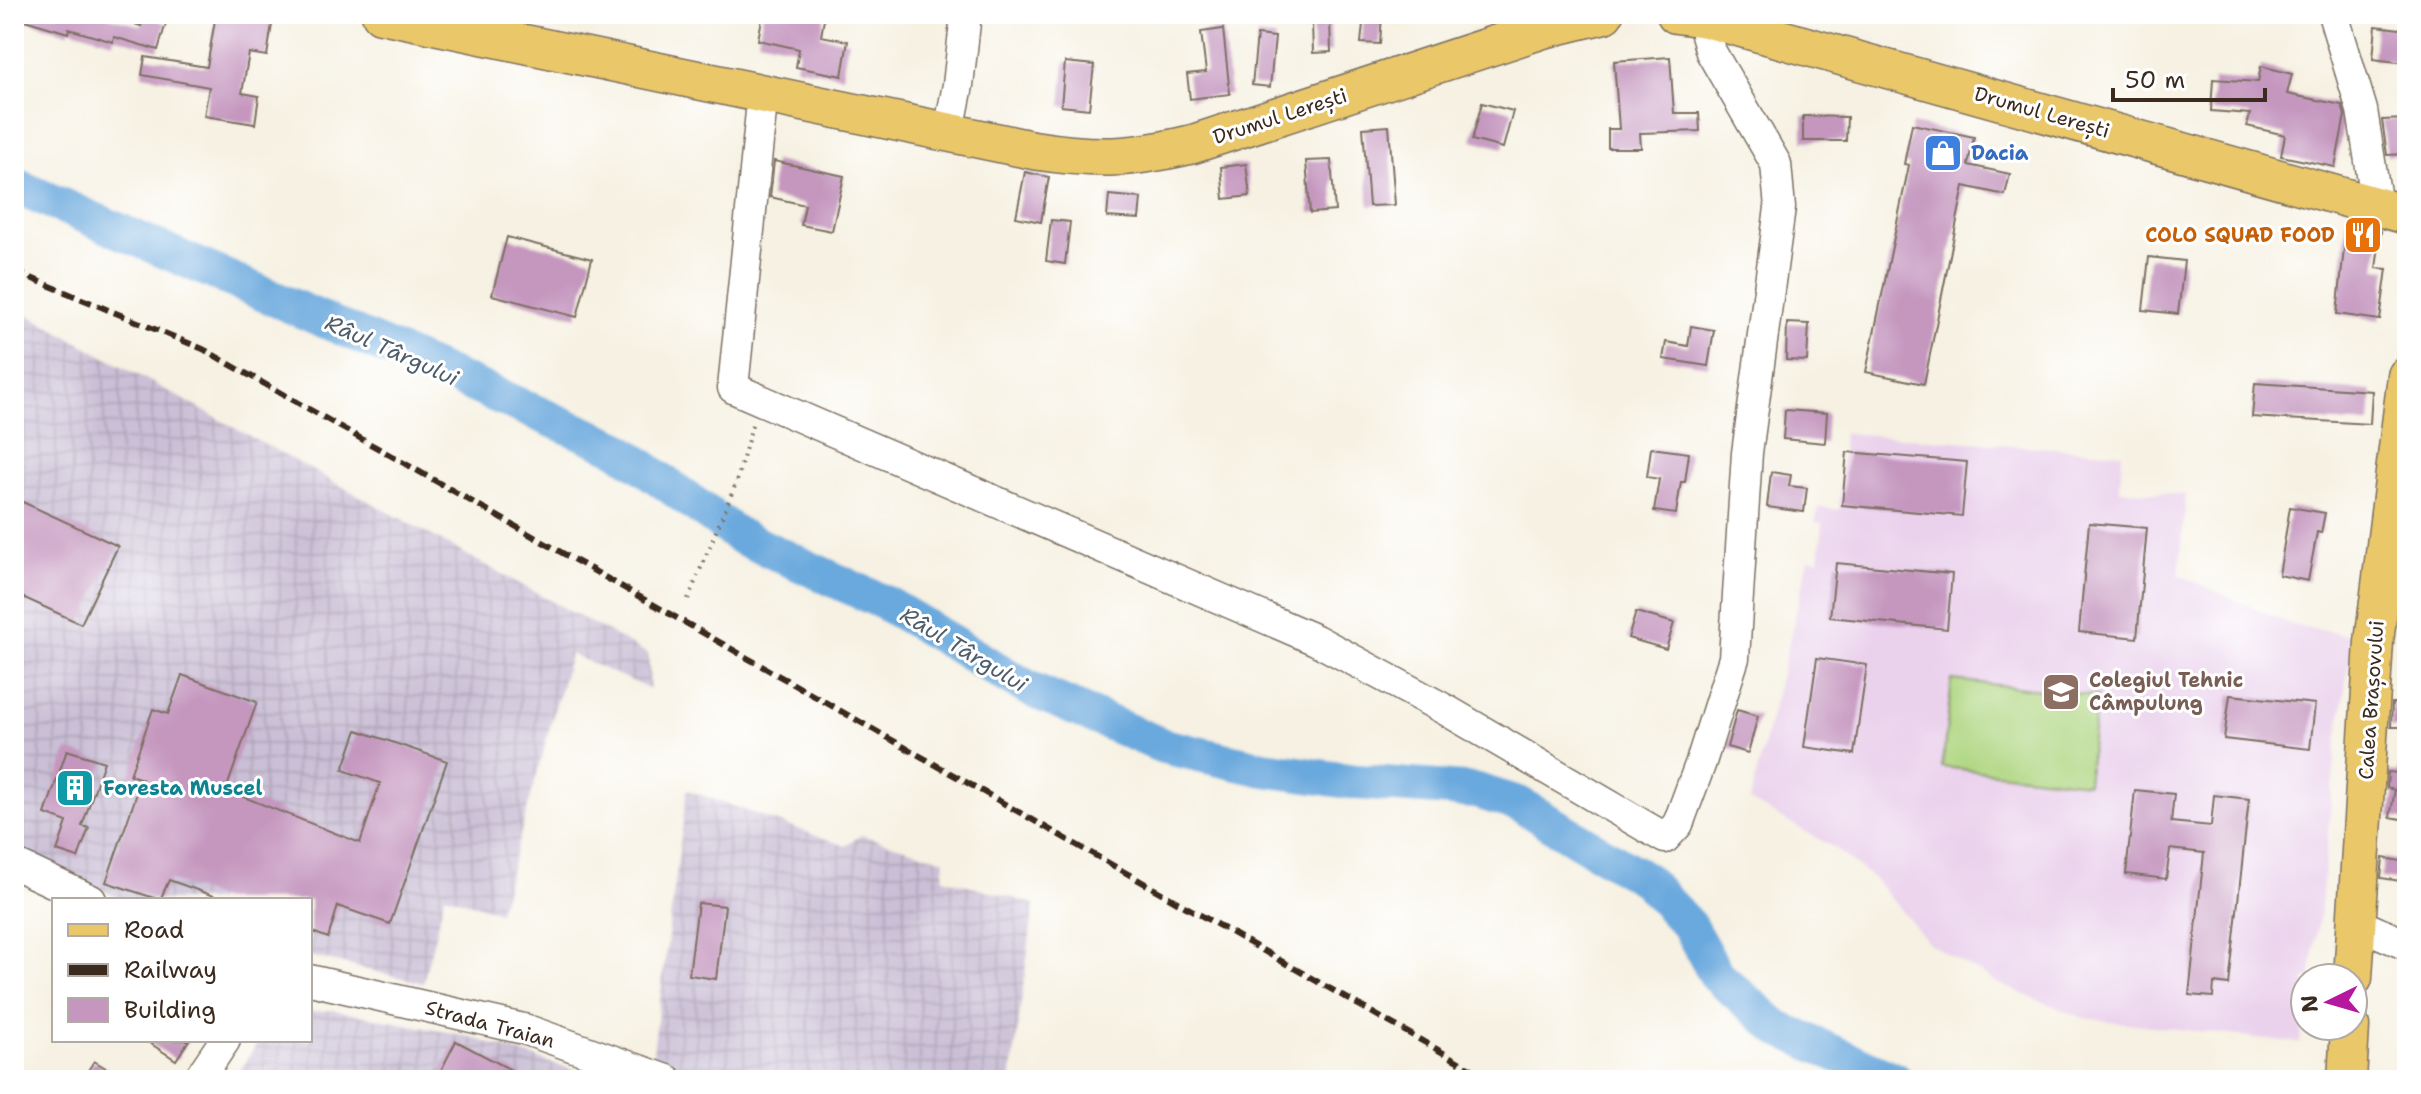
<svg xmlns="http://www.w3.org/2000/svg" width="2421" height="1094" font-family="'Shantell Sans',sans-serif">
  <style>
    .built { fill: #ead1ec }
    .industrial { fill: url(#industrial-grid) }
    .garden { fill: #afd681; stroke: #758050; stroke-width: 2 }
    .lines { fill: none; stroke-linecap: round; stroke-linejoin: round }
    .river { stroke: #6ba9dd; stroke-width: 36 }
    .building { fill: #c597bf }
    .minor-casing { stroke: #7c7063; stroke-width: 33 }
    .major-casing { stroke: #7c7063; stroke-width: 41 }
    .path { stroke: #7c7063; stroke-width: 4; stroke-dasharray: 2 6; stroke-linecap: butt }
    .minor { stroke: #fff; stroke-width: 30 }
    .major { stroke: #eac769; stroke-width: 38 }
    .rail { stroke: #3b2a1e; stroke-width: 6; stroke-dasharray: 12 6; stroke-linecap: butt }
    .labels { text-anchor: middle; stroke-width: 6; stroke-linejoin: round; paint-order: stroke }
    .street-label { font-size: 20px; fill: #3b2a1e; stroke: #fff }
    .shop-label { font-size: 20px; font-weight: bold; fill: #366cbe; stroke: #fff; text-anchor: start }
    .food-label { font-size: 20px; font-weight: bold; fill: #c56008; stroke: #fff; text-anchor: end }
    .education-label { font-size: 20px; font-weight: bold; fill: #785e54; stroke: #fff; text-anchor: start }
    .culture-label { font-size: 20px; font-weight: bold; fill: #0d838f; stroke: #fff; text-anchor: start }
    .water-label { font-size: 22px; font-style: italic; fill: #4e5d6a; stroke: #fff }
  </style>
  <defs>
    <pattern id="industrial-grid" width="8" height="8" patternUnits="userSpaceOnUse" patternTransform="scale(2)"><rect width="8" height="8" fill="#cabfd6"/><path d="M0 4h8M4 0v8" fill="none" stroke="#aea4b7"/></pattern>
  </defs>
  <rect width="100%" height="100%" fill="#fff"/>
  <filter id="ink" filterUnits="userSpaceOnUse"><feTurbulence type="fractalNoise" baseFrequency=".0125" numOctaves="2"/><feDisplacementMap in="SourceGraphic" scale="16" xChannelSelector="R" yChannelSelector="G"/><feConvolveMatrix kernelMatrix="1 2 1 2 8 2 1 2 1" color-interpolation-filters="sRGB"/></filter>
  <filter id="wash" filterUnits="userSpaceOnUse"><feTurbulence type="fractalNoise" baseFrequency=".006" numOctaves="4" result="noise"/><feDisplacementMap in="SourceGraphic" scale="32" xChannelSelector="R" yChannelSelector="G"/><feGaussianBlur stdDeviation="1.8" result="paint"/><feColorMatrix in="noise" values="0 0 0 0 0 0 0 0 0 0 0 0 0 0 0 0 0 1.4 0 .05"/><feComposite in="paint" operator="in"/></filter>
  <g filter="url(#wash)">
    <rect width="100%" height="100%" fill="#f6f1e2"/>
    <path class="built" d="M 1843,433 L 2122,453 L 2120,490 L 2186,495 L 2179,575 L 2293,625 L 2353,636 L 2336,749 L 2321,903 L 2310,978 L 2305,978 L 2305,1011 L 2300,1043 L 2083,1018 L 2001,985 L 1930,944 L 1875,880 L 1833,847 L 1750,801 L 1809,559 L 1819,560 L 1823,523 L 1815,522 L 1819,507 L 1839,510 Z"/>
    <path class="industrial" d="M 14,307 L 648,654 L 650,689 L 570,654 L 499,912 L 445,895 L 423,983 L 310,956 L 310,900 L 123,900 L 14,850 Z
      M 687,790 L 846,846 L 861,835 L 945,860 L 943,878 L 1034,904 L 1011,1080 L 608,1080 L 651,1067 Z
      M 333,1010 L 467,1036 L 605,1080 L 234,1080 L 259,1040 L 310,1040 L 310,1012 Z"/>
    <path class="garden" d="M 1952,680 L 2097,696 L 2087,783 L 1942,767 Z"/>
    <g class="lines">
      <path class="river" d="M 14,185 L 617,448 L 739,536 L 887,604 L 1028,688 L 1163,746 L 1264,769 L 1356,782 L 1477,791 L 1519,804 L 1646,880 L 1689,926 L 1717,976 L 1778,1028 L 1895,1080"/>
    </g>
    <g id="blocks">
      <path class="building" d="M 19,14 L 101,14 L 141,26 L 144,16 L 166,23 L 158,50 L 114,37 L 113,42 L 69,29 L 68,33 L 18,18 Z
        M 216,14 L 272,24 L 267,56 L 249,53 L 242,93 L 259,96 L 255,124 L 204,116 L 209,87 L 142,75 L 145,57 L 207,67 Z
        M 763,14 L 825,14 L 821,36 L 848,41 L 842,76 L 796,67 L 799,49 L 758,40 Z
        M 1364,14 L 1382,14 L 1380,44 L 1361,43 Z
        M 1330,21 L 1331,52 L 1313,53 L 1312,22 Z
        M 2376,26 L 2407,30 L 2406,63 L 2373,59 Z
        M 1223,29 L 1230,94 L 1190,99 L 1187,74 L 1206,72 L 1201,32 Z
        M 1257,35 L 1275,37 L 1270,87 L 1252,85 Z
        M 1670,57 L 1674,113 L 1699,113 L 1700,131 L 1640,133 L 1641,148 L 1608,148 L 1608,129 L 1619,129 L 1614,61 Z
        M 1065,62 L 1094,65 L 1089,109 L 1061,106 Z
        M 2261,66 L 2292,74 L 2287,94 L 2342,105 L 2345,115 L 2335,167 L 2281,156 L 2285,135 L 2247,126 L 2250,114 L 2211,111 L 2213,79 L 2258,82 Z
        M 1482,103 L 1513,111 L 1503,148 L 1472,140 Z
        M 1803,116 L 1847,117 L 1846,141 L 1803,141 Z
        M 2407,119 L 2407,154 L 2387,155 L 2382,120 Z
        M 1912,124 L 1974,137 L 1968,165 L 2010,174 L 2005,195 L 1964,186 L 1924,384 L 1866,372 L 1909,165 L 1904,164 Z
        M 1389,126 L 1395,205 L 1369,206 L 1363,128 Z
        M 1331,160 L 1335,211 L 1310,213 L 1306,161 Z
        M 774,161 L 844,176 L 832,231 L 801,225 L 805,205 L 770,197 Z
        M 1246,164 L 1250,196 L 1224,199 L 1221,167 Z
        M 1025,172 L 1049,177 L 1041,222 L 1016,217 Z
        M 1109,195 L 1141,198 L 1139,219 L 1107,217 Z
        M 1051,220 L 1070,222 L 1065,264 L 1046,261 Z
        M 2347,221 L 2381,231 L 2376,268 L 2387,269 L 2380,320 L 2337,314 Z
        M 507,237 L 592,259 L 577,317 L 492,295 Z
        M 2149,257 L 2184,261 L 2178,314 L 2143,310 Z
        M 1787,323 L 1809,324 L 1807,361 L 1786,360 Z
        M 1691,326 L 1714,330 L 1708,366 L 1663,359 L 1666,342 L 1688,346 Z
        M 2255,383 L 2372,391 L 2370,424 L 2252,417 Z
        M 1785,410 L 1827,413 L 1825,443 L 1783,439 Z
        M 1651,448 L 1689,453 L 1685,482 L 1681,482 L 1676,514 L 1654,511 L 1659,479 L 1647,477 Z
        M 1847,452 L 1967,462 L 1962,516 L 1842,505 Z
        M 1771,472 L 1791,475 L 1789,486 L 1807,488 L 1804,512 L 1767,507 Z
        M 14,498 L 118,546 L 81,624 L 14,593 Z
        M 2290,507 L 2325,513 L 2321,533 L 2317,532 L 2308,581 L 2279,575 Z
        M 2089,523 L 2147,528 L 2137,638 L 2079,632 Z
        M 1836,563 L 1952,574 L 1947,629 L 1830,617 Z
        M 1636,612 L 1674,623 L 1666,649 L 1628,638 Z
        M 1817,658 L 1867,665 L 1854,754 L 1804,747 Z
        M 182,675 L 257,702 L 226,790 L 360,843 L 380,783 L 343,770 L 357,730 L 447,761 L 390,924 L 338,906 L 328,938 L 310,931 L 310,900 L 225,900 L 169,880 L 160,900 L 106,882 L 142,779 L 130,775 L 153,709 L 168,714 Z
        M 2230,695 L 2315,704 L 2310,749 L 2224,739 Z
        M 2392,703 L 2407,704 L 2407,727 L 2391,727 Z
        M 1737,710 L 1758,716 L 1748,753 L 1727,747 Z
        M 67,750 L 104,762 L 82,826 L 89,828 L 78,858 L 57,851 L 67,822 L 45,814 Z
        M 2399,769 L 2407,770 L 2407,820 L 2390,817 L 2395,790 L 2387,788 L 2388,772 L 2398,773 Z
        M 2135,790 L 2174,794 L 2171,822 L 2211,826 L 2214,795 L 2249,799 L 2229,985 L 2214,983 L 2213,997 L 2189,995 L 2204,853 L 2170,849 L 2166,879 L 2126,874 Z
        M 2383,858 L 2407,862 L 2407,882 L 2381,878 Z
        M 698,903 L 725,906 L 716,979 L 689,975 Z
        M 145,1040 L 189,1040 L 176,1060 Z
        M 456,1041 L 530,1080 L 436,1080 Z
        M 94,1061 L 126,1080 L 82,1080 Z"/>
    </g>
  </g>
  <g filter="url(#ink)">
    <use href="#blocks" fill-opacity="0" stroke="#7c7063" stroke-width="2"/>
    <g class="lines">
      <defs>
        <path id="minor" d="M 2333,14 L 2362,110 L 2377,206
          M 763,92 L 733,388 L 1316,640 L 1446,710 L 1665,838 L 1678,824 L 1701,762 L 1734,658 L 1747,453 L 1780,208 L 1776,164 L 1711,52 L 1706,35 L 1706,18
          M 949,131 L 958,85 L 966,14
          M 14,864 L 91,900
          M 2356,923 L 2407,945
          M 310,980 L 524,1029 L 667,1080
          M 198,1080 L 225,1040"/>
        <path id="major" d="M 381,14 L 1033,150 C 1097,160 1131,159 1193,144 L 1543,29 L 1604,14
          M 1676,14 L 1706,18 L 2407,215
          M 2353,978 L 2374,642 L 2407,376
          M 2347,1080 L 2350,1026"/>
      </defs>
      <use href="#minor" class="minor-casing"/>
      <use href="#major" class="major-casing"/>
      <path class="path" d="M 688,599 L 737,481 L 753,421"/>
      <use href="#minor" class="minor"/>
      <use href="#major" class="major"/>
      <path class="rail" d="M 14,271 L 203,349 L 1491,1080"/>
    </g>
  </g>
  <defs>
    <symbol id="shop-square" viewBox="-11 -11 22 22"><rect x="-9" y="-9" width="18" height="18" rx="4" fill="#3f7fe0" stroke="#fff"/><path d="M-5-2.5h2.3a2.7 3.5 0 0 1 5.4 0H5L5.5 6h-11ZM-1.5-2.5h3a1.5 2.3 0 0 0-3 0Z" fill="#fff"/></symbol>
    <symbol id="restaurant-square" viewBox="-11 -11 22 22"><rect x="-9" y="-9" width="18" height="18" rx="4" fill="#e8710a" stroke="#fff"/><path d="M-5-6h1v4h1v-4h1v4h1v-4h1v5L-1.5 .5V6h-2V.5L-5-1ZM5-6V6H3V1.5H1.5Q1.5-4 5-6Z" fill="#fff"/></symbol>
    <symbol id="school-square" viewBox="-11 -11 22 22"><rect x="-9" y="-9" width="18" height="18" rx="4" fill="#8d6e63" stroke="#fff"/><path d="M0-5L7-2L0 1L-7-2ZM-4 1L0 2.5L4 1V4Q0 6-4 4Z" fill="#fff"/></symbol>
    <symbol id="building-square" viewBox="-11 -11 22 22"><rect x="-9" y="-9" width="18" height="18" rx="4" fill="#0f9aa8" stroke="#fff"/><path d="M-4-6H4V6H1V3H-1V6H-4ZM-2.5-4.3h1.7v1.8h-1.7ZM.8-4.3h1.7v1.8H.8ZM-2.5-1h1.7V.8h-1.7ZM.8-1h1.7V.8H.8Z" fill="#fff"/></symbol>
  </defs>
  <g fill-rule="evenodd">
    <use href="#shop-square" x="1921" y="131" width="44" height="44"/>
    <use href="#restaurant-square" x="2341" y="213" width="44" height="44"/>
    <use href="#school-square" x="2039" y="670" width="44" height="44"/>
    <use href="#building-square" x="53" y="766" width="44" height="44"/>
  </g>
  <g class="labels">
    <g class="street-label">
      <text transform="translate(2042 112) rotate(16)" y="7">Drumul Lerești</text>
      <text transform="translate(1280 116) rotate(-18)" y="7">Drumul Lerești</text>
      <text transform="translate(2371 700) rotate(-86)" y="7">Calea Brașovului</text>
      <text transform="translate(490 1024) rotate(15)" y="7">Strada Traian</text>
    </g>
    <g class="shop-label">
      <text x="1971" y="160">Dacia</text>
    </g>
    <g class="food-label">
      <text x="2335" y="242">COLO SQUAD FOOD</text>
    </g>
    <g class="education-label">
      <text x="2089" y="687">Colegiul Tehnic<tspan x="2089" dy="23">Câmpulung</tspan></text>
    </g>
    <g class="culture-label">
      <text x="103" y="795">Foresta Muscel</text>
    </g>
    <g class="water-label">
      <text transform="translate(392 350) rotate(24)" y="8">Râul Târgului</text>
      <text transform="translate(964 649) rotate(31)" y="8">Râul Târgului</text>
    </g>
  </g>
  <rect width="2421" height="1094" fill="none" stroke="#fff" stroke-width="48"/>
  <rect x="52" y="898" width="260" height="144" fill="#ffffff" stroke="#b1aaa5" stroke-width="2"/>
  <rect x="68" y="924" width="40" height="12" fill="#eac769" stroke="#b1aaa5" stroke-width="2"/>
  <text x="124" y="938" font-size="24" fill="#3b2a1e">Road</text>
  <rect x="68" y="964" width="40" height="12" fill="#3b2a1e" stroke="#b1aaa5" stroke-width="2"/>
  <text x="124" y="978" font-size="24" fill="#3b2a1e">Railway</text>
  <rect x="68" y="998" width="40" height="24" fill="#c597bf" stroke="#b1aaa5" stroke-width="2"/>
  <text x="124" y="1018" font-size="24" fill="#3b2a1e">Building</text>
  <g transform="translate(2329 1002) rotate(265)"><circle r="38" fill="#ffffff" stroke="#b1aaa5" stroke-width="2"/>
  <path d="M0-6L14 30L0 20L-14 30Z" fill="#b5179e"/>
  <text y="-12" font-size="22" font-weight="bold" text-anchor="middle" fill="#3b2a1e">N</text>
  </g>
  <path d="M2113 88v12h152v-12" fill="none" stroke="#3b2a1e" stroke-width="4"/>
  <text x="2125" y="88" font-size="24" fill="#3b2a1e" stroke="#ffffff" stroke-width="6" paint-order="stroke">50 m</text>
</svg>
